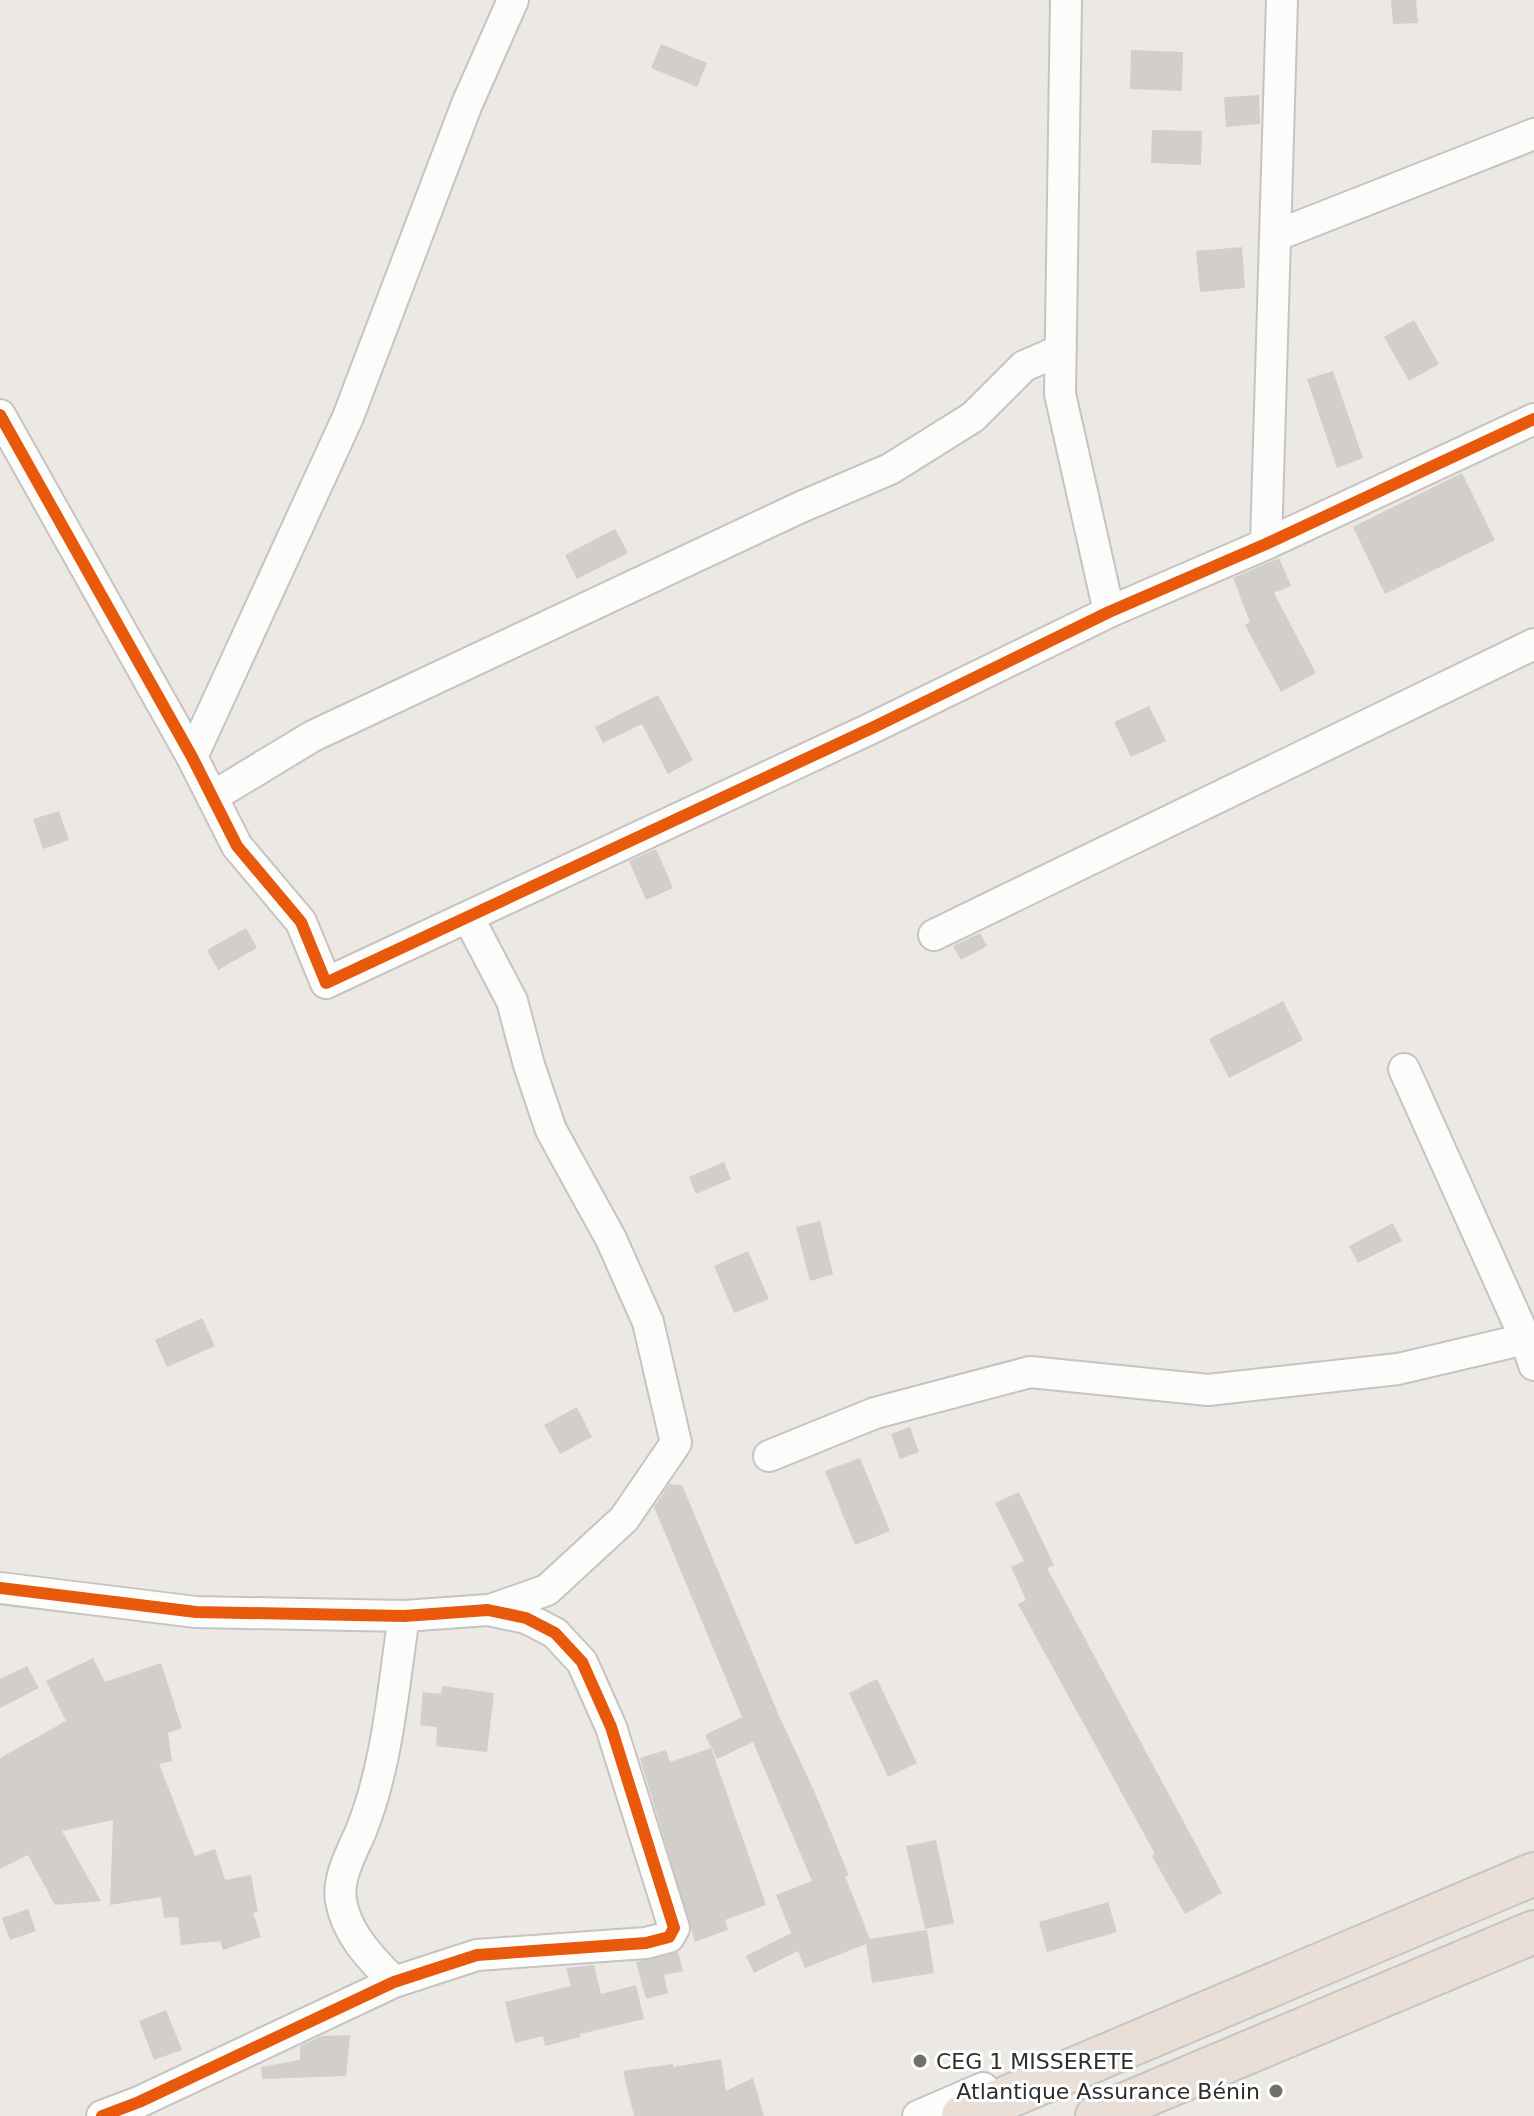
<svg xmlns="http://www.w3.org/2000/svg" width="1534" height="2116" font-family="'DejaVu Sans',sans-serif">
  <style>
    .building { fill: #d1cecb }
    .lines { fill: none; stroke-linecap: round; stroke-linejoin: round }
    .minor-casing { stroke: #c5c4c5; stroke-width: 34 }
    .highway-casing { stroke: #c6c5c4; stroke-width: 46 }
    .minor { stroke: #fcfcfb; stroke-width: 30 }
    .highway { stroke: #eadfd6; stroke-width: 42 }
    .cycleway-casing { stroke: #fff; stroke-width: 17 }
    .cycleway { stroke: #e8590c; stroke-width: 12 }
    .poi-dot { fill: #706f6e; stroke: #fff; stroke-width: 3 }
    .labels { text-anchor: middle; stroke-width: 6; stroke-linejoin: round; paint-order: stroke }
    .poi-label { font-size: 22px; fill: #2e2e2e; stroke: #fff; text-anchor: start }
  </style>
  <rect width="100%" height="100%" fill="#ece8e4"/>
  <path class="building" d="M 1391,0 L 1416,0 L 1418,23 L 1393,24 Z
    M 661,44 L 707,63 L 697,87 L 651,68 Z
    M 1131,50 L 1183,52 L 1182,91 L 1130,89 Z
    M 1259,95 L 1260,124 L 1226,127 L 1224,97 Z
    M 1152,130 L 1202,131 L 1201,165 L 1151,163 Z
    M 1242,247 L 1245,288 L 1200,292 L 1196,251 Z
    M 1414,320 L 1439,364 L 1409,381 L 1384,337 Z
    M 1333,371 L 1363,458 L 1337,468 L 1307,379 Z
    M 1462,473 L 1495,540 L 1385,594 L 1353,527 Z
    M 615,529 L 628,553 L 577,579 L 565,555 Z
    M 1279,558 L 1291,586 L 1274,593 L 1316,673 L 1281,692 L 1245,625 L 1250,622 L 1233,578 Z
    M 658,695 L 693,760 L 668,774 L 642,724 L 603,743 L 595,727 Z
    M 1149,706 L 1166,741 L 1131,757 L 1114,722 Z
    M 59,811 L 69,840 L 43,849 L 33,819 Z
    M 656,849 L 673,888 L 646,900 L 629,861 Z
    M 246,928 L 257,948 L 218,970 L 207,950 Z
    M 980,933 L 987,946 L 961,960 L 953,946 Z
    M 1283,1001 L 1303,1040 L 1229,1078 L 1209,1039 Z
    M 724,1162 L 731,1179 L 696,1194 L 689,1177 Z
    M 820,1221 L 833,1274 L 810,1281 L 796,1227 Z
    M 1393,1223 L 1402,1241 L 1358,1263 L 1349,1246 Z
    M 748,1251 L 769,1299 L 734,1313 L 714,1266 Z
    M 202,1318 L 215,1346 L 167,1367 L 155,1340 Z
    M 577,1407 L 592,1437 L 560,1454 L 544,1425 Z
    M 910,1427 L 919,1452 L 900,1459 L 891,1434 Z
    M 860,1458 L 890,1531 L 855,1545 L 825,1471 Z
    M 669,1484 L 682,1485 L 780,1718 L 815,1793 L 849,1876 L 845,1876 L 870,1939 L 927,1930 L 934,1973 L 872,1983 L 866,1944 L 805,1968 L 798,1951 L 754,1973 L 746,1956 L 791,1933 L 776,1895 L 812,1881 L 753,1742 L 717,1759 L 705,1735 L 742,1717 L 654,1507 Z
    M 1019,1492 L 1054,1565 L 1047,1568 L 1222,1893 L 1185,1914 L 1152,1856 L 1155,1854 L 1018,1604 L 1026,1600 L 1011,1567 L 1024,1561 L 995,1503 Z
    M 93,1658 L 105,1682 L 161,1663 L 182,1728 L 168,1733 L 172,1761 L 159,1764 L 195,1856 L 215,1849 L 225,1880 L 251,1875 L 258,1912 L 253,1913 L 261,1937 L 223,1950 L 220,1941 L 181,1945 L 178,1917 L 164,1918 L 161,1897 L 110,1905 L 113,1820 L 62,1831 L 101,1901 L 55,1905 L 28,1855 L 0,1869 L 0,1758 L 66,1721 L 46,1681 Z
    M 27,1666 L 39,1688 L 0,1708 L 0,1679 Z
    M 877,1679 L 917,1763 L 888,1777 L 849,1693 Z
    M 442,1686 L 494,1693 L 487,1752 L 436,1746 L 437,1727 L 420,1725 L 423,1692 L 441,1694 Z
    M 711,1748 L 766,1905 L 725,1920 L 728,1930 L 695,1942 L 640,1758 L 666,1750 L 670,1762 Z
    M 936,1840 L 954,1923 L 925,1929 L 906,1846 Z
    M 1108,1902 L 1117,1932 L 1047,1952 L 1039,1922 Z
    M 28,1909 L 36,1931 L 10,1940 L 2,1918 Z
    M 678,1952 L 683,1971 L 664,1975 L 668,1993 L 646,1999 L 636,1962 Z
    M 594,1965 L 601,1994 L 636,1985 L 644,2019 L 580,2034 L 580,2037 L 545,2046 L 543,2036 L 515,2043 L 505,2002 L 571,1986 L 566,1968 Z
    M 166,2010 L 182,2050 L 154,2060 L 139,2021 Z
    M 350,2035 L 346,2076 L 262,2079 L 261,2067 L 300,2060 L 300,2046 L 322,2036 Z
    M 721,2059 L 726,2091 L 753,2078 L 764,2116 L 634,2116 L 623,2071 L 673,2064 L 673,2067 Z"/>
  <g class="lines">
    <defs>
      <path id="minor" d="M 1066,0 L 1060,394 L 1109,612
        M 1275,236 L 1534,134
        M 0,415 L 192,757 L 237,846 L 301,922 L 326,983 L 874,727 L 1109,612 L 1266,544 L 1534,419
        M 1266,544 L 1282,0
        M 192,757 L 348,417 L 467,104 L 513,0
        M 212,797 L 313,736 L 801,507 L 890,469 L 973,417 L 1024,366 L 1061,350
        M 468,917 L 512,1001 L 529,1065 L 551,1130 L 611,1239 L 648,1322 L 676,1443 L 624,1519 L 547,1590 L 490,1610
        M 934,935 L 1534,644
        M 1404,1069 L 1526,1340 L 1534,1365
        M 769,1456 L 875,1413 L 1030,1372 L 1208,1390 L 1398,1369 L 1534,1337
        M 0,1588 L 196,1612 L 404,1616 L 488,1610 L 526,1618 L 555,1633 L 582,1662 L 611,1727 L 674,1928 L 669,1937 L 646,1943 L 477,1955 L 394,1982 L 139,2102 L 102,2116
        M 394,1982 C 371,1958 347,1935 341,1901 C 337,1878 352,1852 361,1831 C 388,1764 393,1688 404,1616
        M 918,2116 L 983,2088"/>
      <path id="highway" d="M 963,2116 L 1534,1874
        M 1097,2116 L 1534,1932"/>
    </defs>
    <use href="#minor" class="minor-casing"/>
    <use href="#highway" class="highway-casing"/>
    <use href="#minor" class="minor"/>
    <use href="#highway" class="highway"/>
    <defs>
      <path id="cycleway" d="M 0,415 L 192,757 L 237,846 L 301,922 L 326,983 L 874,727 L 1109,612 L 1266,544 L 1534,419
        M 0,1588 L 196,1612 L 404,1616 L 488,1610 L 526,1618 L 555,1633 L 582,1662 L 611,1727 L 674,1928 L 669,1937 L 646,1943 L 477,1955 L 394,1982 L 139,2102 L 102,2116"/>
    </defs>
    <use href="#cycleway" class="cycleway-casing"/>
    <use href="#cycleway" class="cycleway"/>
  </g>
  <g class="poi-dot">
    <circle cx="920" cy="2061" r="8"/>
    <circle cx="1276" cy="2091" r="8"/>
  </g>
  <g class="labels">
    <g class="poi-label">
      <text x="936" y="2069">CEG 1 MISSERETE</text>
      <text x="1260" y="2099" text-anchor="end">Atlantique Assurance Bénin</text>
    </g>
  </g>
</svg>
